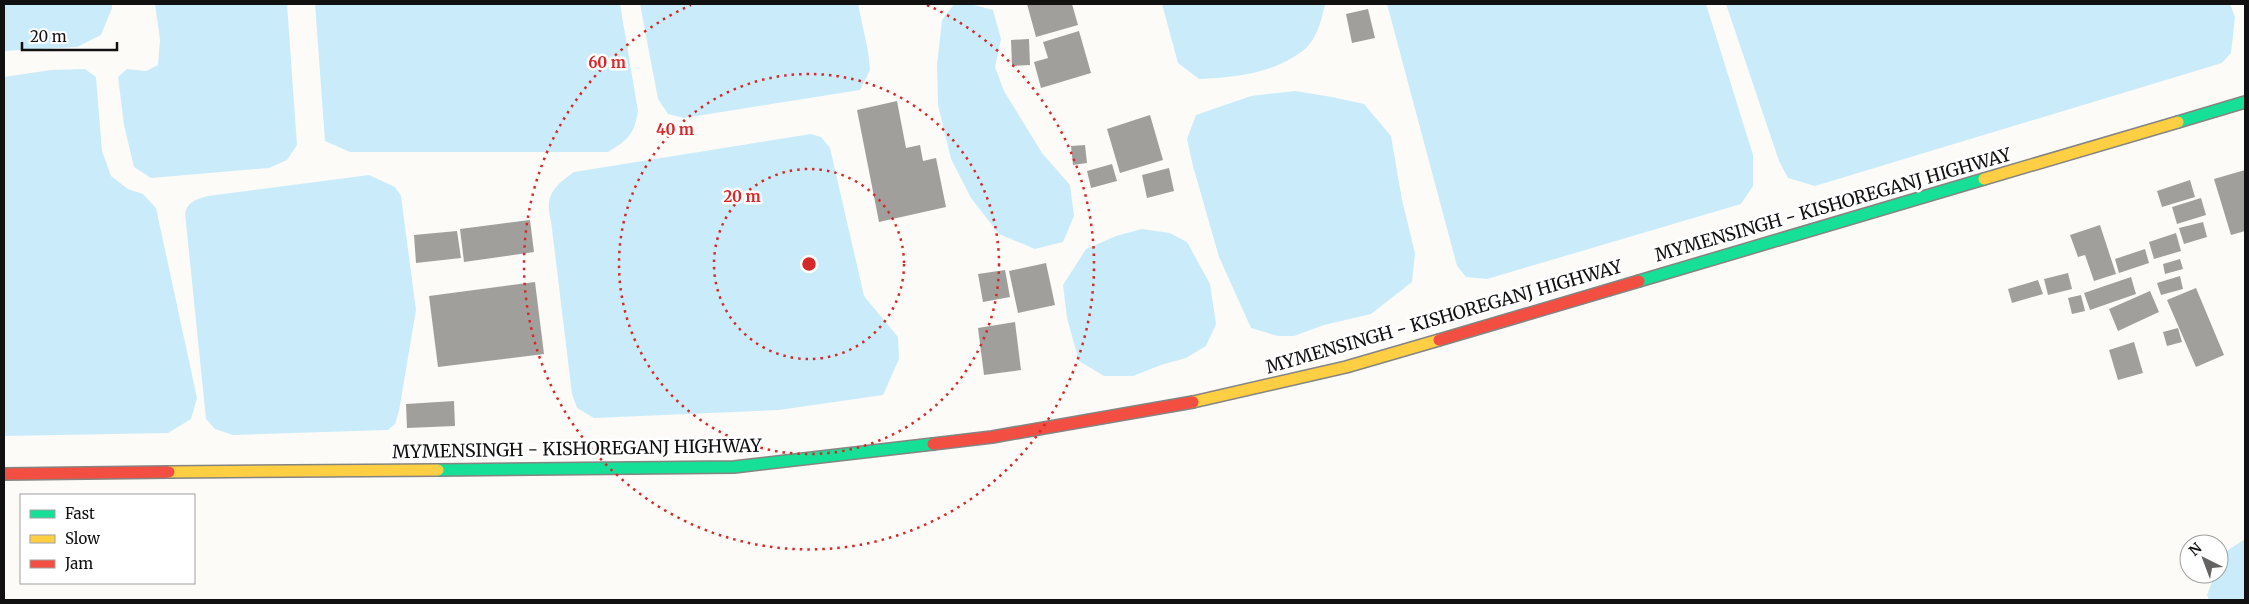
<svg xmlns="http://www.w3.org/2000/svg" width="2249" height="604" font-family="Merriweather,serif">
  <style>
    .water { fill: #caecfa }
    .building { fill: #a19f9c }
    .lines { fill: none; stroke-linecap: round; stroke-linejoin: round }
    .fast-casing { stroke: #858482; stroke-width: 14 }
    .slow-casing { stroke: #858482; stroke-width: 14 }
    .jam-casing { stroke: #858482; stroke-width: 14 }
    .fast { stroke: #16e098; stroke-width: 11 }
    .slow { stroke: #ffcf43; stroke-width: 11 }
    .jam { stroke: #f24e42; stroke-width: 11 }
    .ring { fill: none; stroke: #d62828; stroke-width: 2.5; stroke-dasharray: 2.5 5 }
    .labels { text-anchor: middle; stroke-width: 5; stroke-linejoin: round; paint-order: stroke }
    .street-label { font-size: 18px; fill: #111; stroke: #fff }
    .centre { fill: #d62828; stroke: #fff; stroke-width: 2.5 }
    .ring-label { font-size: 15px; text-anchor: middle; font-weight: bold; fill: #d62828; stroke: #fff; stroke-width: 5; stroke-linejoin: round; paint-order: stroke }
  </style>
  <rect width="100%" height="100%" fill="#fdfbf7"/>
  <path class="water" d="M 4,4 L 112,4 L 112,8 L 101,35 L 77,47 L 4,51 Z
    M 155,4 L 287,4 L 297,145 L 287,160 L 269,168 L 151,178 L 134,167 L 124,125 L 118,77 L 127,69 L 146,71 L 158,65 L 160,40 Z
    M 315,4 L 620,4 L 638,111 C 634,135 628,140 608,152 L 350,152 L 325,141 Z
    M 640,4 L 858,4 L 868,51 L 870,70 L 860,90 L 684,118 L 668,114 L 658,99 Z
    M 954,4 L 970,4 L 993,10 L 1001,39 L 995,67 L 1004,91 L 1042,153 L 1070,185 L 1074,216 L 1063,242 L 1035,249 L 999,234 L 971,198 L 951,159 L 938,105 L 937,65 L 942,20 Z
    M 1162,4 L 1325,4 C 1322,18 1317,39 1305,49 C 1274,74 1236,77 1199,79 L 1178,63 Z
    M 1387,4 L 1706,4 L 1753,155 L 1753,186 L 1741,204 L 1487,279 L 1466,277 L 1457,266 Z
    M 1726,4 L 2230,4 L 2235,17 L 2231,53 L 2222,63 L 1815,186 L 1788,178 L 1779,161 Z
    M 85,69 L 96,77 L 102,151 L 111,176 L 128,189 L 143,194 L 156,208 L 197,398 L 191,419 L 168,433 L 4,436 L 4,77 L 51,70 Z
    M 1295,91 L 1332,97 L 1364,104 L 1391,136 L 1402,200 L 1415,253 L 1412,282 L 1371,314 L 1324,325 L 1294,336 L 1278,336 L 1251,328 L 1219,257 L 1193,166 L 1187,139 L 1196,115 L 1251,96 Z
    M 811,134 L 821,137 L 830,148 L 864,296 L 898,337 L 899,359 L 883,395 L 779,410 L 594,418 L 577,408 L 572,394 L 551,221 C 544,196 554,186 574,172 Z
    M 369,175 L 395,187 L 401,196 L 416,310 L 399,411 L 395,424 L 388,430 L 233,435 L 215,429 L 206,419 L 185,213 C 188,201 197,199 208,196 Z
    M 1142,229 L 1170,233 L 1187,242 L 1210,284 L 1216,324 L 1206,346 L 1186,358 L 1161,365 L 1133,376 L 1104,376 L 1079,361 L 1067,318 L 1063,285 L 1086,249 L 1116,236 Z
    M 2245,539 L 2245,600 L 2209,600 L 2207,595 L 2215,574 L 2219,574 C 2219,552 2229,550 2245,539 Z"/>
  <path class="building" d="M 1027,4 L 1072,4 L 1078,25 L 1036,37 Z
    M 1368,9 L 1375,38 L 1352,43 L 1346,14 Z
    M 1079,31 L 1091,73 L 1041,88 L 1034,62 L 1048,58 L 1043,42 Z
    M 1029,39 L 1030,65 L 1012,66 L 1011,40 Z
    M 897,101 L 906,148 L 920,145 L 923,161 L 936,158 L 946,207 L 879,222 L 857,110 Z
    M 1150,115 L 1163,160 L 1120,173 L 1107,129 Z
    M 1085,145 L 1087,163 L 1073,165 L 1071,146 Z
    M 1112,164 L 1117,181 L 1091,188 L 1087,171 Z
    M 1169,168 L 1174,191 L 1147,198 L 1142,175 Z
    M 2245,170 L 2245,231 L 2231,235 L 2214,179 Z
    M 2190,180 L 2195,197 L 2162,207 L 2157,191 Z
    M 2201,198 L 2206,215 L 2177,224 L 2172,207 Z
    M 530,220 L 534,252 L 464,262 L 460,229 Z
    M 2203,222 L 2207,237 L 2184,244 L 2179,228 Z
    M 2100,225 L 2116,274 L 2094,281 L 2085,255 L 2078,257 L 2070,235 Z
    M 457,231 L 461,258 L 416,263 L 414,235 Z
    M 2176,233 L 2181,251 L 2154,259 L 2149,242 Z
    M 2145,249 L 2149,263 L 2119,273 L 2115,259 Z
    M 2180,259 L 2183,269 L 2165,274 L 2163,264 Z
    M 1046,263 L 1055,305 L 1018,313 L 1009,271 Z
    M 1005,270 L 1010,297 L 983,302 L 978,274 Z
    M 2068,273 L 2072,289 L 2048,295 L 2044,279 Z
    M 2180,276 L 2183,289 L 2161,295 L 2157,283 Z
    M 2131,277 L 2136,294 L 2090,310 L 2084,293 Z
    M 2038,280 L 2043,294 L 2012,303 L 2008,289 Z
    M 535,282 L 544,354 L 438,367 L 429,296 Z
    M 2196,288 L 2224,355 L 2196,367 L 2167,300 Z
    M 2150,291 L 2159,312 L 2118,331 L 2109,309 Z
    M 2081,295 L 2085,311 L 2072,314 L 2068,298 Z
    M 1015,322 L 1021,370 L 984,375 L 978,328 Z
    M 2178,328 L 2182,342 L 2167,346 L 2163,332 Z
    M 2134,342 L 2143,373 L 2118,380 L 2109,350 Z
    M 454,401 L 455,426 L 407,428 L 406,404 Z"/>
  <g class="lines">
    <defs>
      <path id="fast" d="M 2178,122 L 2245,102
        M 1639,281 L 1984,179
        M 438,470 L 734,467 L 933,444"/>
      <path id="slow" d="M 1984,179 L 2178,122
        M 1193,402 L 1346,367 L 1439,340
        M 169,472 L 438,470"/>
      <path id="jam" d="M 1439,340 L 1639,281
        M 933,444 L 992,437 L 1193,402
        M 4,474 L 169,472"/>
    </defs>
    <use href="#fast" class="fast-casing"/>
    <use href="#slow" class="slow-casing"/>
    <use href="#jam" class="jam-casing"/>
    <use href="#fast" class="fast"/>
    <use href="#slow" class="slow"/>
    <use href="#jam" class="jam"/>
  </g>
  <g class="ring">
    <circle cx="809" cy="264" r="95"/>
    <circle cx="809" cy="264" r="190"/>
    <path d="M927 5A285 285 0 1 1 691 5"/>
  </g>
  <g class="labels">
    <g class="street-label">
      <text transform="translate(1833 205) rotate(-16)" y="6">MYMENSINGH - KISHOREGANJ HIGHWAY</text>
      <text transform="translate(1444 317) rotate(-16)" y="6">MYMENSINGH - KISHOREGANJ HIGHWAY</text>
      <text transform="translate(577 449) rotate(-1)" y="6">MYMENSINGH - KISHOREGANJ HIGHWAY</text>
    </g>
  </g>
  <circle cx="809" cy="264" r="8" class="centre"/>
  <g class="ring-label">
    <text x="607" y="68">60 m</text>
    <text x="675" y="135">40 m</text>
    <text x="742" y="202">20 m</text>
  </g>
  <rect width="2249" height="604" fill="none" stroke="#111111" stroke-width="10"/>
  <rect x="20" y="494" width="175" height="90" fill="#ffffff" stroke="#a0a0a0"/>
  <rect x="30" y="510" width="25" height="8" fill="#16e098" stroke="#a0a0a0"/>
  <text x="65" y="519" font-size="15" fill="#111111">Fast</text>
  <rect x="30" y="535" width="25" height="8" fill="#ffcf43" stroke="#a0a0a0"/>
  <text x="65" y="544" font-size="15" fill="#111111">Slow</text>
  <rect x="30" y="560" width="25" height="8" fill="#f24e42" stroke="#a0a0a0"/>
  <text x="65" y="569" font-size="15" fill="#111111">Jam</text>
  <g transform="translate(2204 559) rotate(318)"><circle r="24" fill="#ffffff" stroke="#a0a0a0"/>
  <path d="M0-4L9 19L0 12L-9 19Z" fill="#646362"/>
  <text y="-8" font-size="14" font-weight="bold" text-anchor="middle" fill="#111111">N</text>
  </g>
  <path d="M22 42v8h95v-8" fill="none" stroke="#111111" stroke-width="2.5"/>
  <text x="30" y="42" font-size="15" fill="#111111" stroke="#ffffff" stroke-width="4" paint-order="stroke">20 m</text>
</svg>
